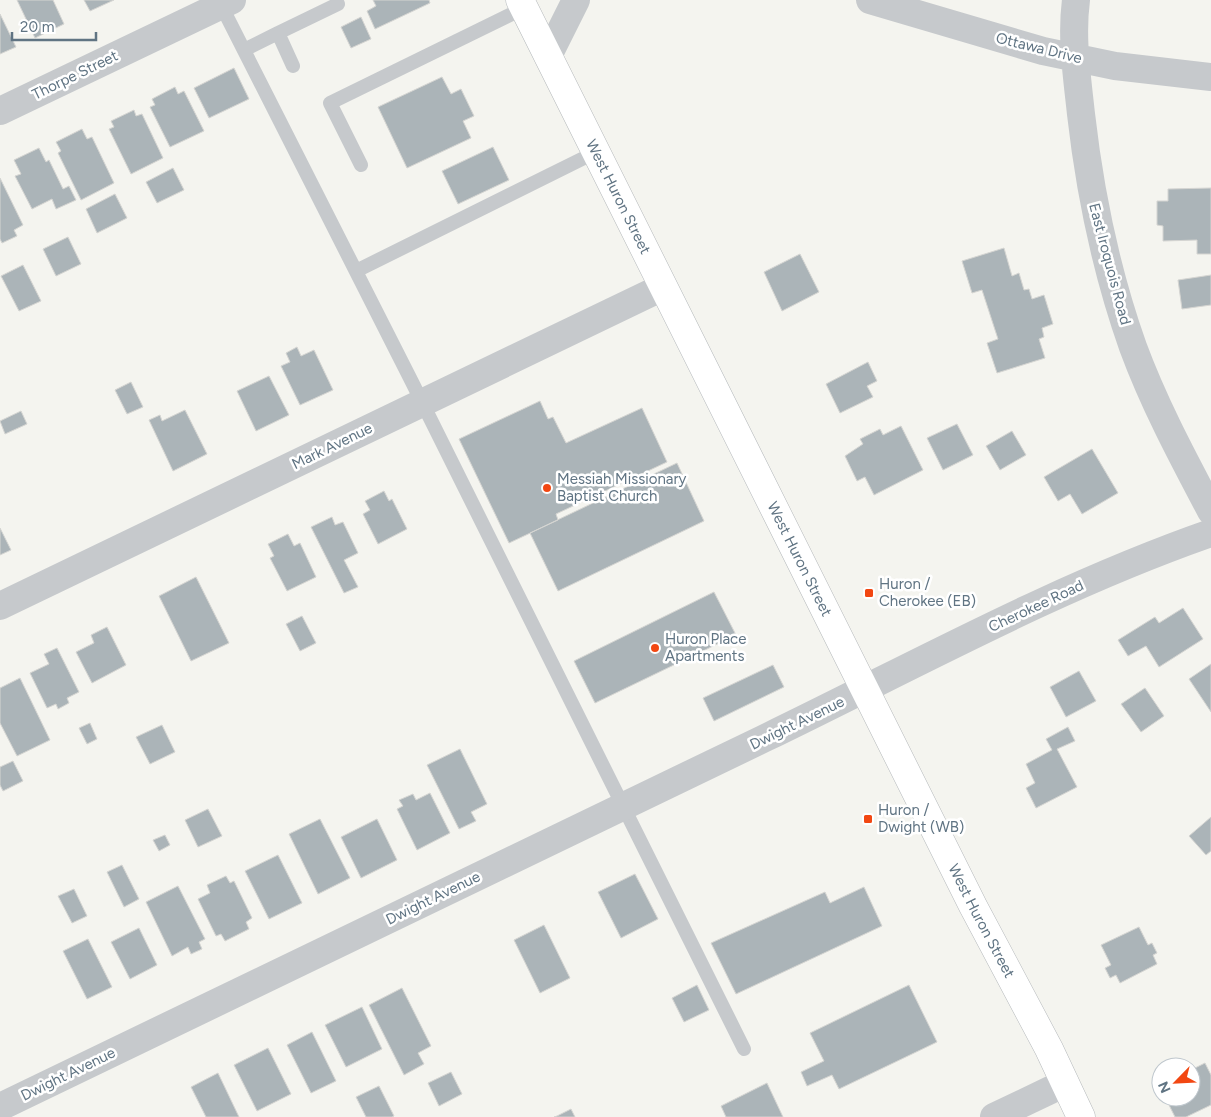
<svg xmlns="http://www.w3.org/2000/svg" width="1211" height="1117" font-family="Figtree,sans-serif">
  <style>
    .building { fill: #abb4b8; stroke: #d5d5d2 }
    .lines { fill: none; stroke-linecap: round; stroke-linejoin: round }
    .trunk-casing { stroke: #b5b9bc; stroke-width: 29 }
    .service { stroke: #c6c9cc; stroke-width: 14 }
    .minor { stroke: #c6c9cc; stroke-width: 28 }
    .trunk { stroke: #fff; stroke-width: 28 }
    .poi-dot { fill: #f24712; stroke: #fff; stroke-width: 2 }
    .labels { text-anchor: middle; stroke-width: 5; stroke-linejoin: round; paint-order: stroke }
    .street-label { font-size: 15px; fill: #607483; stroke: #fff }
    .poi-label { font-size: 15px; fill: #607483; stroke: #fff; text-anchor: start }
  </style>
  <rect width="100%" height="100%" fill="#f4f4ef"/>
  <path class="building" d="M 17,0 L 53,0 L 64,24 L 35,38 Z
    M 84,0 L 114,0 L 90,11 Z
    M 373,0 L 429,0 L 430,3 L 375,29 L 367,11 L 376,6 Z
    M 0,14 L 16,47 L 0,54 Z
    M 361,17 L 371,39 L 351,48 L 341,27 Z
    M 234,68 L 249,99 L 209,118 L 194,88 Z
    M 442,77 L 451,94 L 461,89 L 474,116 L 463,121 L 471,138 L 407,168 L 378,107 Z
    M 175,87 L 178,94 L 184,91 L 204,131 L 170,147 L 150,107 L 155,105 L 152,99 Z
    M 134,110 L 136,116 L 142,114 L 163,158 L 131,174 L 109,129 L 114,127 L 111,121 Z
    M 82,129 L 87,139 L 92,137 L 114,183 L 81,200 L 58,153 L 61,151 L 56,142 Z
    M 493,147 L 509,180 L 458,204 L 442,171 Z
    M 39,148 L 46,162 L 49,160 L 63,189 L 69,186 L 76,200 L 56,209 L 52,199 L 32,209 L 15,176 L 21,174 L 14,160 Z
    M 173,168 L 184,190 L 157,203 L 146,182 Z
    M 0,178 L 23,225 L 14,230 L 17,236 L 2,243 L 0,239 Z
    M 1211,188 L 1211,254 L 1197,254 L 1197,240 L 1163,241 L 1163,226 L 1157,225 L 1157,201 L 1168,201 L 1168,189 Z
    M 115,194 L 127,218 L 97,233 L 86,209 Z
    M 68,237 L 81,264 L 56,276 L 43,249 Z
    M 1004,248 L 1012,276 L 1019,273 L 1024,290 L 1029,289 L 1032,299 L 1044,295 L 1053,324 L 1042,328 L 1044,337 L 1039,339 L 1045,358 L 997,373 L 987,343 L 998,339 L 982,290 L 972,293 L 962,261 Z
    M 800,254 L 819,292 L 782,311 L 764,272 Z
    M 23,265 L 41,301 L 19,311 L 1,276 Z
    M 1211,275 L 1211,305 L 1182,309 L 1178,280 Z
    M 297,347 L 301,356 L 314,350 L 333,390 L 300,405 L 281,366 L 290,362 L 286,353 Z
    M 868,362 L 877,381 L 867,386 L 873,397 L 840,413 L 826,384 Z
    M 269,376 L 289,415 L 256,431 L 237,391 Z
    M 131,382 L 143,407 L 127,414 L 115,390 Z
    M 540,401 L 548,419 L 553,417 L 566,443 L 642,408 L 667,462 L 556,514 L 558,520 L 509,543 L 459,439 Z
    M 185,410 L 207,454 L 173,471 L 149,420 L 160,415 L 162,421 Z
    M 21,411 L 27,424 L 5,434 L 0,421 Z
    M 957,424 L 973,455 L 943,470 L 927,438 Z
    M 901,426 L 923,470 L 874,495 L 865,477 L 857,481 L 845,456 L 863,444 L 860,439 L 880,429 L 883,435 Z
    M 1012,431 L 1026,455 L 1000,470 L 986,446 Z
    M 1092,449 L 1118,493 L 1082,514 L 1070,494 L 1058,501 L 1044,477 Z
    M 677,463 L 704,521 L 558,591 L 530,533 Z
    M 384,491 L 389,501 L 392,499 L 407,529 L 378,544 L 363,514 L 370,510 L 365,501 Z
    M 332,517 L 335,525 L 343,522 L 358,553 L 344,560 L 358,587 L 344,593 L 311,527 Z
    M 0,528 L 11,550 L 0,555 Z
    M 288,534 L 294,546 L 300,543 L 316,577 L 287,591 L 270,558 L 274,556 L 268,544 Z
    M 196,577 L 229,643 L 191,661 L 159,596 Z
    M 714,592 L 736,635 L 595,703 L 574,661 Z
    M 1183,608 L 1203,639 L 1159,667 L 1146,646 L 1128,656 L 1118,640 L 1155,617 L 1159,623 Z
    M 302,616 L 316,643 L 300,651 L 286,624 Z
    M 107,627 L 126,665 L 92,683 L 76,652 L 94,643 L 91,635 Z
    M 57,648 L 79,692 L 67,698 L 69,703 L 58,709 L 56,704 L 47,708 L 30,673 L 49,664 L 44,654 Z
    M 1211,664 L 1211,712 L 1189,679 Z
    M 773,665 L 784,687 L 714,721 L 703,698 Z
    M 1079,671 L 1096,701 L 1066,717 L 1050,687 Z
    M 20,678 L 50,740 L 17,756 L 0,723 L 0,688 Z
    M 1145,688 L 1164,716 L 1141,732 L 1121,704 Z
    M 90,723 L 97,739 L 87,744 L 79,728 Z
    M 162,725 L 175,752 L 150,764 L 136,737 Z
    M 1068,727 L 1075,741 L 1057,749 L 1077,787 L 1036,808 L 1026,788 L 1035,783 L 1026,764 L 1052,750 L 1046,739 Z
    M 460,749 L 487,804 L 471,812 L 476,821 L 459,829 L 427,765 Z
    M 13,761 L 23,781 L 3,791 L 0,785 L 0,767 Z
    M 430,793 L 450,833 L 417,850 L 397,809 L 403,806 L 399,800 L 413,794 L 416,800 Z
    M 208,809 L 222,836 L 198,847 L 185,820 Z
    M 1211,817 L 1211,851 L 1206,855 L 1189,836 Z
    M 320,819 L 350,878 L 318,894 L 289,834 Z
    M 377,819 L 397,860 L 361,878 L 341,837 Z
    M 165,835 L 170,845 L 159,851 L 153,840 Z
    M 278,855 L 302,903 L 269,919 L 245,871 Z
    M 122,865 L 139,899 L 124,907 L 107,872 Z
    M 635,874 L 658,919 L 621,938 L 598,892 Z
    M 226,876 L 230,883 L 234,881 L 252,918 L 246,922 L 249,929 L 225,941 L 221,934 L 216,936 L 198,899 L 210,893 L 207,885 Z
    M 178,886 L 205,939 L 199,942 L 202,949 L 191,954 L 188,947 L 172,956 L 146,902 Z
    M 864,887 L 882,926 L 736,994 L 711,943 L 825,892 L 830,903 Z
    M 74,889 L 87,916 L 72,923 L 58,896 Z
    M 544,925 L 570,978 L 540,993 L 514,940 Z
    M 1139,927 L 1148,945 L 1152,943 L 1157,953 L 1153,955 L 1157,964 L 1120,983 L 1116,975 L 1110,978 L 1105,968 L 1111,965 L 1101,945 Z
    M 139,928 L 157,965 L 130,979 L 111,942 Z
    M 88,939 L 112,987 L 87,999 L 63,951 Z
    M 697,985 L 709,1010 L 684,1022 L 672,998 Z
    M 909,985 L 937,1042 L 839,1089 L 832,1075 L 807,1086 L 801,1072 L 824,1061 L 810,1033 Z
    M 402,988 L 431,1046 L 418,1053 L 424,1064 L 404,1075 L 369,1005 Z
    M 362,1007 L 382,1049 L 346,1067 L 325,1025 Z
    M 312,1032 L 336,1081 L 311,1093 L 287,1045 Z
    M 268,1048 L 291,1094 L 257,1111 L 234,1065 Z
    M 1205,1063 L 1211,1075 L 1211,1105 L 1186,1117 L 1175,1117 L 1165,1097 L 1191,1097 L 1191,1070 Z
    M 451,1072 L 462,1094 L 439,1106 L 428,1083 Z
    M 218,1073 L 239,1117 L 206,1117 L 191,1087 Z
    M 767,1083 L 783,1117 L 726,1117 L 721,1106 Z
    M 379,1086 L 394,1116 L 392,1117 L 366,1117 L 356,1097 Z
    M 571,1109 L 575,1117 L 554,1117 L 557,1116 Z"/>
  <g class="lines">
    <defs>
      <g id="trunk">
        <path id="s1" d="M 520,0 L 973,906 L 1049,1049 L 1081,1117"/>
      </g>
    </defs>
    <use href="#trunk" class="trunk-casing"/>
    <path class="service" d="M 221,5 L 412,382 L 744,1049
      M 244,50 L 278,33
      M 293,66 L 278,33 L 338,4
      M 361,165 L 330,103 L 524,8
      M 356,271 L 596,152"/>
    <path class="minor" d="M 870,0 L 1043,51 L 1115,66 L 1211,77
      M 1076,0 C 1071,38 1077,76 1081,114 C 1090,193 1106,271 1133,347 C 1154,404 1183,458 1211,511
      M 548,56 L 576,0
      M 0,111 L 232,0
      M 0,606 L 663,287
      M 0,1107 C 255,984 510,861 765,738 C 912,667 1056,587 1211,533
      M 994,1117 L 1065,1083"/>
    <use href="#trunk" class="trunk"/>
  </g>
  <g class="poi-dot">
    <circle cx="547" cy="488" r="5"/>
    <rect x="864" y="588" width="10" height="10" rx="2.5"/>
    <circle cx="655" cy="648" r="5"/>
    <rect x="863" y="814" width="10" height="10" rx="2.5"/>
  </g>
  <g class="labels">
    <g class="street-label">
      <text transform="translate(1039 48) rotate(14)" y="5">Ottawa Drive</text>
      <text transform="translate(75 75) rotate(-26)" y="5">Thorpe Street</text>
      <text dy="5" stroke="none"><textPath href="#s1" startOffset="220">West Huron Street</textPath></text>
      <text transform="translate(1110 264) rotate(75)" y="5">East Iroquois Road</text>
      <text transform="translate(332 446) rotate(-26)" y="5">Mark Avenue</text>
      <text dy="5" stroke="none"><textPath href="#s1" startOffset="625">West Huron Street</textPath></text>
      <text transform="translate(1036 606) rotate(-25)" y="5">Cherokee Road</text>
      <text transform="translate(797 723) rotate(-26)" y="5">Dwight Avenue</text>
      <text transform="translate(433 898) rotate(-26)" y="5">Dwight Avenue</text>
      <text dy="5" stroke="none"><textPath href="#s1" startOffset="1030">West Huron Street</textPath></text>
      <text transform="translate(68 1074) rotate(-26)" y="5">Dwight Avenue</text>
    </g>
    <g class="poi-label">
      <text x="557" y="484">Messiah Missionary<tspan x="557" dy="17">Baptist Church</tspan></text>
      <text x="879" y="589">Huron /<tspan x="879" dy="17">Cherokee (EB)</tspan></text>
      <text x="665" y="644">Huron Place<tspan x="665" dy="17">Apartments</tspan></text>
      <text x="878" y="815">Huron /<tspan x="878" dy="17">Dwight (WB)</tspan></text>
    </g>
  </g>
  <g transform="translate(1176 1082) rotate(246)"><circle r="24" fill="#ffffff" stroke="#bfc7cd"/>
  <path d="M0-4L9 19L0 12L-9 19Z" fill="#f24712"/>
  <text y="-8" font-size="14" font-weight="bold" text-anchor="middle" fill="#607483">N</text>
  </g>
  <path d="M12 32v8h84v-8" fill="none" stroke="#607483" stroke-width="2.5"/>
  <text x="20" y="32" font-size="15" fill="#607483" stroke="#ffffff" stroke-width="4" paint-order="stroke">20 m</text>
</svg>
